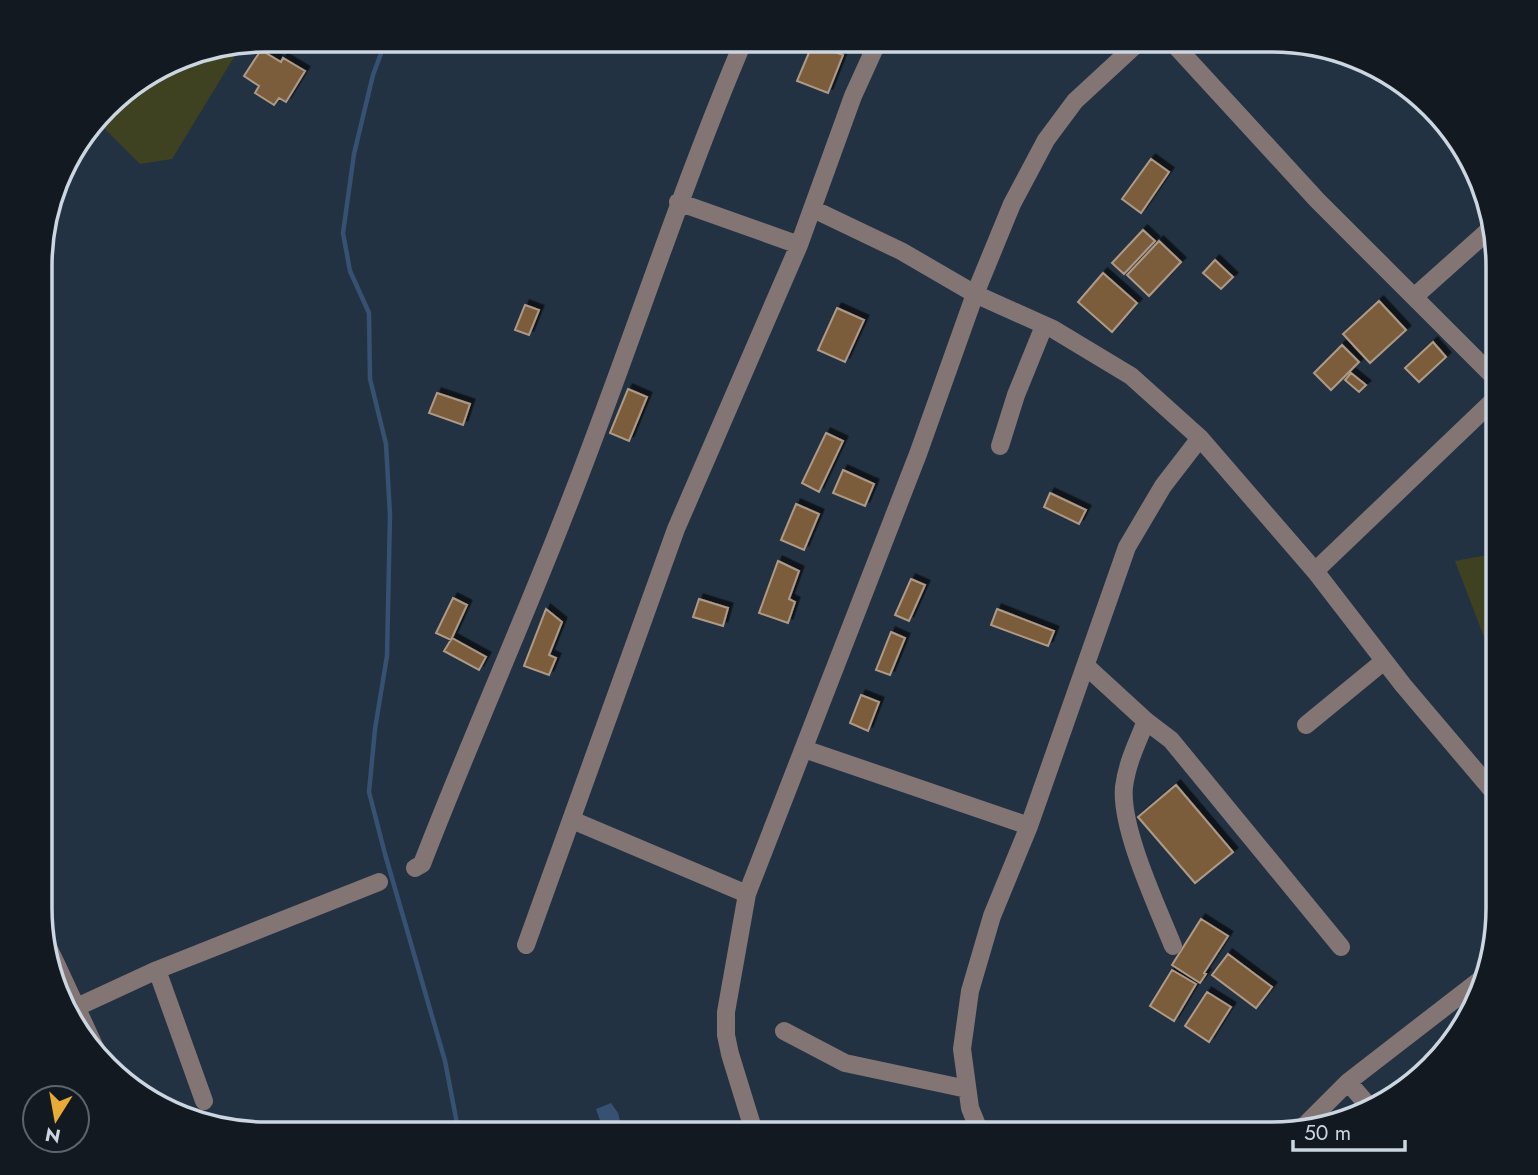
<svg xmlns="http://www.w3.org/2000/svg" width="1538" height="1175" font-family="Jost,sans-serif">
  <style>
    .green { fill: #3e4220 }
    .water { fill: #375172 }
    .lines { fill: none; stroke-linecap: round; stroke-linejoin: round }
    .stream { stroke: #375172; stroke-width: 4.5 }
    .building { fill: #7c5d3b; stroke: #ae9a86; stroke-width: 2; filter: url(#shadow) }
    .minor { stroke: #827574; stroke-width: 18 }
    .rim { fill: none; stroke: #ccd6e1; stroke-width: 3.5 }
  </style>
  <defs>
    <filter id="shadow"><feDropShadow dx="4.5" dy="-4.5" stdDeviation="0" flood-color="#0009"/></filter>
  </defs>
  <rect width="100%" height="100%" fill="#223242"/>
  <path class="green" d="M 242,44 L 172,159 L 140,164 L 97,121 L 118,96 L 193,52 Z
    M 1498,553 L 1497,671 L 1455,561 Z"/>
  <path class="water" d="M 611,1103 L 618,1113 L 622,1128 L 609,1133 L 601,1123 L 596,1109 Z"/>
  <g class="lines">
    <path class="stream" d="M 386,40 L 373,75 L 354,154 L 343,233 L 350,271 L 369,313 L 370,379 L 386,444 L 390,515 L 387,656 L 375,729 L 369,792 L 385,854 L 445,1061 L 459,1134"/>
  </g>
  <path class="building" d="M 813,43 L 843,55 L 828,93 L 797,81 Z
    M 261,50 L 281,62 L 283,58 L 305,71 L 286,102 L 279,98 L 274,105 L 255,93 L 259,86 L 244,76 Z
    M 1151,159 L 1169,172 L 1141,213 L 1122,199 Z
    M 1143,230 L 1155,241 L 1124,274 L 1112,263 Z
    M 1159,241 L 1181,262 L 1149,296 L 1127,275 Z
    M 1215,260 L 1233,277 L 1221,289 L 1203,273 Z
    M 1103,273 L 1137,303 L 1112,332 L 1078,302 Z
    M 1379,301 L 1406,330 L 1370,363 L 1343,334 Z
    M 525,305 L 539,310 L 529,335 L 515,330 Z
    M 837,308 L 864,320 L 845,362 L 818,350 Z
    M 1433,342 L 1446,357 L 1419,382 L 1405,368 Z
    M 1342,345 L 1359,362 L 1331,390 L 1314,373 Z
    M 1351,373 L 1366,385 L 1359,392 L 1345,380 Z
    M 628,389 L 647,397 L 629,441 L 610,433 Z
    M 437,393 L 470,404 L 463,425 L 429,413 Z
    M 826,433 L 843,441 L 819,492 L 802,483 Z
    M 843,470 L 874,484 L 865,506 L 833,493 Z
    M 1050,493 L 1086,510 L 1079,524 L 1044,507 Z
    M 796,504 L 819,514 L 804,550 L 781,540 Z
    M 778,561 L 799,571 L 789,599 L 795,602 L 788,623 L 759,613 Z
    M 911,579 L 925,585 L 909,621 L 895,615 Z
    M 453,598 L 467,605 L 451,640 L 436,633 Z
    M 699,599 L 728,608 L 723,626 L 693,617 Z
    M 546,609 L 562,622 L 549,655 L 556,658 L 549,675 L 524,666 Z
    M 997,609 L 1054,631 L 1048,646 L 991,625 Z
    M 891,632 L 905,638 L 890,675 L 876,670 Z
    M 452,638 L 486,657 L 479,670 L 444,651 Z
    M 861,695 L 879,702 L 868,731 L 850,723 Z
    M 1176,785 L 1233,852 L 1195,883 L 1138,817 Z
    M 1201,919 L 1228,936 L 1204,973 L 1206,974 L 1200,983 L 1172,965 Z
    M 1228,954 L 1272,987 L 1256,1008 L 1212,975 Z
    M 1172,970 L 1196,984 L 1174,1021 L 1150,1006 Z
    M 1207,992 L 1231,1007 L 1209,1042 L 1185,1026 Z"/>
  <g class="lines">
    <path class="minor" d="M 1171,41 L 1317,200 L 1498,381
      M 678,202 L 799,245
      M 813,209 L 901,251 L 975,294 L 1053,329 L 1131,376 L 1200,438 L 1315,571 L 1403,685 L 1497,796
      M 1414,297 L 1489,230
      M 1000,446 L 1016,395 L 1044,326
      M 1315,571 L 1498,396
      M 1086,666 L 1146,721 L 1171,740 L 1341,947
      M 1146,721 C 1137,743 1127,763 1124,787 C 1120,828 1157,906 1173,946
      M 1306,725 L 1384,661
      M 804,749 L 1029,826
      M 572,820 L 747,894
      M 415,868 L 422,864 C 468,745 520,629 566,511 C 628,355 678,195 744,40
      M 46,943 L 59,970
      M 526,945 L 676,529 L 799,245 L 853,96 L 878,41
      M 157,970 L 204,1101
      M 54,972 L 59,970 L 98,1054
      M 77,1007 L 157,970 L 379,882
      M 784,1031 L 845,1063 L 967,1089
      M 1348,1082 L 1373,1111
      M 1303,1127 L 1348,1082 L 1485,976
      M 755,1135 L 730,1054 L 726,1035 L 726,1012 L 747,894 L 918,454 L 975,294 L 1012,204 L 1046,140 L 1075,101 L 1140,41
      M 981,1135 L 970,1108 L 962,1049 L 970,991 L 992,916 L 1029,826 L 1127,547 L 1163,486 L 1200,438"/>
  </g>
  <path d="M0 0H1538V1175H0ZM266 52H1272A214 214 0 0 1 1486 266V908A214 214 0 0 1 1272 1122H266A214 214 0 0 1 52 908V266A214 214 0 0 1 266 52Z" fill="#121921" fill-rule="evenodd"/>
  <path class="rim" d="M266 52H1272A214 214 0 0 1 1486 266V908A214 214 0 0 1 1272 1122H266A214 214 0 0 1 52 908V266A214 214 0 0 1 266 52Z"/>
  <g transform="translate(56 1119) rotate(191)"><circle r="33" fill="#121921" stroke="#5c656e" stroke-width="2"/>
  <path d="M0-5L12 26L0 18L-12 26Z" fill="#e9ab38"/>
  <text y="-10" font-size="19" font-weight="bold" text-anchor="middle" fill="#ccd6e1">N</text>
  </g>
  <path d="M1293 1140v10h112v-10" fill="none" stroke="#ccd6e1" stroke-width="3.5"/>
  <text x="1304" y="1140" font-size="21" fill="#ccd6e1" stroke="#121921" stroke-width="5" paint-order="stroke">50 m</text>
</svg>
